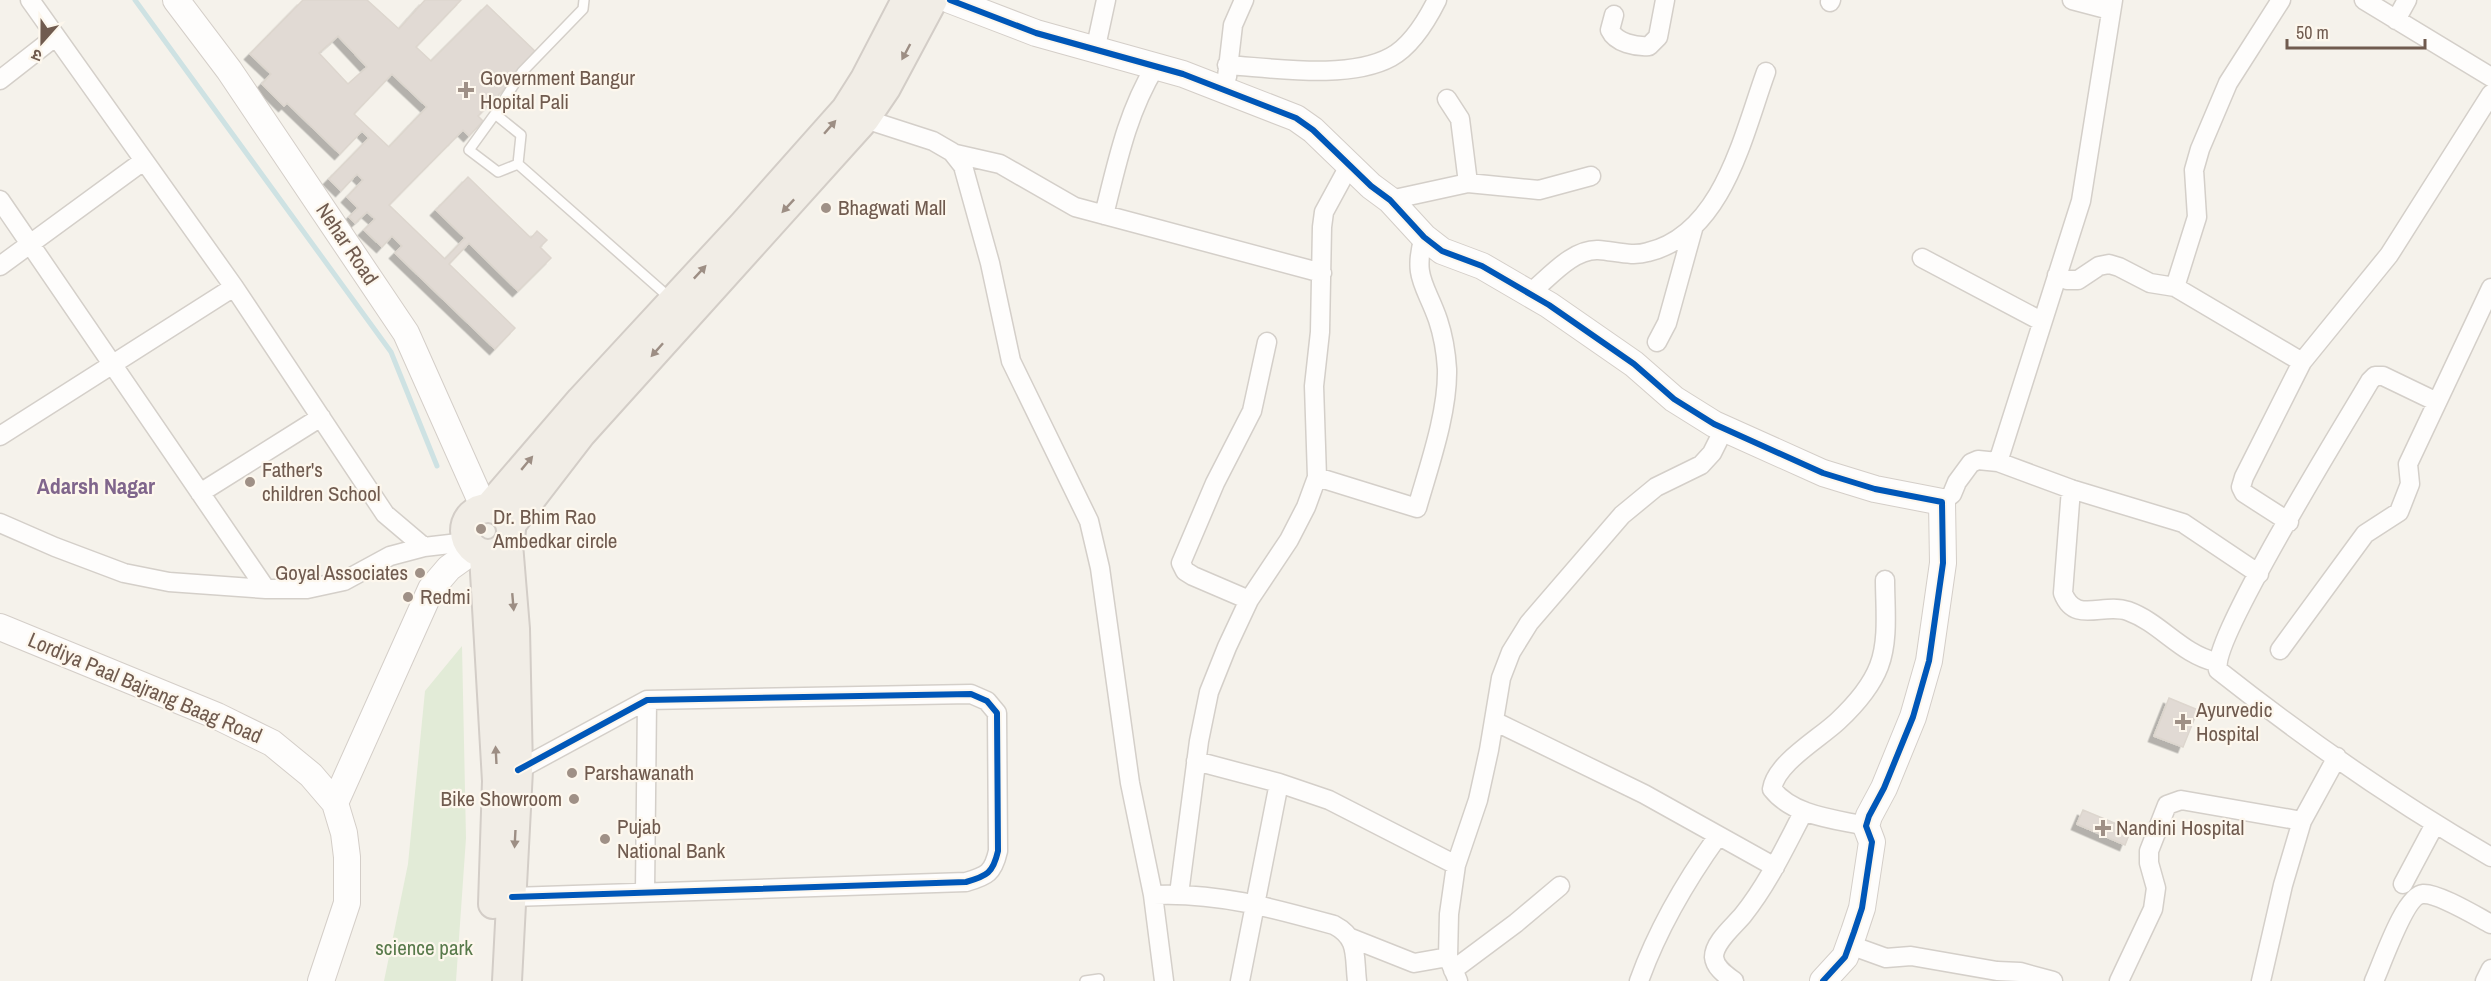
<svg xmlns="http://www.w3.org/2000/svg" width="2491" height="981" font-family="'Archivo Narrow','Noto Sans Devanagari',sans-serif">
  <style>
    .green { fill: #e2ebd7 }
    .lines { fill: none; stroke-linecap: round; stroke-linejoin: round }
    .stream { stroke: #cee2e3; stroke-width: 5 }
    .building { fill: #e1dad4; stroke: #ddd6ce; stroke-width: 1.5; fill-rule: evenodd; filter: url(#shadow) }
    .lane-casing { stroke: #d4cfc9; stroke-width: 12 }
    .street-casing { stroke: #d4cfc9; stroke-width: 21 }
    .secondary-casing { stroke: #d4cec8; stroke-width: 28 }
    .primary-casing { stroke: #d3cdc7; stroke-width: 32 }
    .lane { stroke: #fefdfc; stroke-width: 9 }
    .street { stroke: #fefdfc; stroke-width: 18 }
    .secondary { stroke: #fefdfc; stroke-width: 26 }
    .primary { stroke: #f1ede6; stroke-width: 28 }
    .cycleway-casing { stroke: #fdf7ed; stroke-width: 10 }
    .cycleway { stroke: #0057b8; stroke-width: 6 }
    .oneway { fill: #9d8e84 }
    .poi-dot { fill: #9f9086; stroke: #fdf7ed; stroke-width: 2 }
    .labels { text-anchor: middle; stroke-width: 4.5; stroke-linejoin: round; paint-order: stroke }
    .poi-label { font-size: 21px; fill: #705b4f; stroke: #fdf7ed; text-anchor: start }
    .street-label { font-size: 21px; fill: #705b4f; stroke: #fdf7ed }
    .park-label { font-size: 21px; fill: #587a4b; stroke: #fdf7ed }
    .neighbourhood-label { font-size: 22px; font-weight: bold; fill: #80668c; stroke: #fdf7ed }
  </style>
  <defs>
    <filter id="shadow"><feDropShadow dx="-5.5" dy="5.5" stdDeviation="0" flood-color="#0004"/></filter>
  </defs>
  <rect width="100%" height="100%" fill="#f5f2eb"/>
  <path class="green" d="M 462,646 L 466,838 L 456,981 L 384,981 L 408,864 L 425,691 Z"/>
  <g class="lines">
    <path class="stream" d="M 135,0 L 391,352 L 437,466"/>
  </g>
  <path class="building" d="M 303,0 L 367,0 L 399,29 L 425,0 L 461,0 L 416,47 L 431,61 L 487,5 L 538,54 L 478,116 L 483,121 L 469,136 L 463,130 L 389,205 L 445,259 L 465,238 L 436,210 L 468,177 L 531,238 L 537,231 L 547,240 L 540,247 L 551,258 L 518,291 L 469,243 L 449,264 L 515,328 L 495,349 L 395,253 L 402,246 L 392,236 L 382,247 L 364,230 L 375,219 L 367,212 L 355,223 L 349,217 L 358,208 L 347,197 L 363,180 L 357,174 L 341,191 L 329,179 L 369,138 L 362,131 L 340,154 L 287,103 L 284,106 L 262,84 L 271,74 L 250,54 ZM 338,36 L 367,67 L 348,84 L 319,53 ZM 392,74 L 427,107 L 389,147 L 354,114 Z
    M 2169,698 L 2198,710 L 2183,747 L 2154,736 Z
    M 2083,810 L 2131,830 L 2125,845 L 2077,824 Z"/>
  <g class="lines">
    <defs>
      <path id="lane" d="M 495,114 L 522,72 L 583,9 L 584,0
        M 518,164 L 521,135 L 495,114 L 469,150 L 498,172 L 518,164 L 670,298
        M 1085,981 L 1099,979"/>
      <path id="street" d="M 30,0 L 234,287 L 385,514 L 424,547
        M 2072,0 L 2110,10
        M 2364,0 L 2491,77
        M 1830,2 L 1831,0
        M 1614,15 L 1610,30 C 1616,43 1636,47 1649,46 L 1658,37 L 1665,0
        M 2396,20 L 2407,0
        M 1095,51 L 1106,0
        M 1227,65 C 1274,68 1349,80 1391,57 C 1411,46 1427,20 1437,0
        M 1227,77 L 1233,25 L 1244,0
        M 0,80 L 55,37
        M 1447,99 L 1460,119 L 1468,183
        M 865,119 L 933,141 L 952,152 L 963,166 L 990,263 L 1011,361 L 1089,521 L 1100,568 L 1130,783 L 1153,895 L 1164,981
        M 960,161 L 956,154 L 1000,164 L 1075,207 L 1322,273
        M 0,200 L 266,589
        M 1390,200 L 1468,183 L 1539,190 L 1591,176
        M 1104,215 C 1117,163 1127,113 1155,67
        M 1922,258 L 2041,321
        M 0,266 L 142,162
        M 2057,275 L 2067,280 L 2078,280 L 2099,266 L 2109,264 L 2119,267 L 2150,283 L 2175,287 L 2302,362
        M 2175,287 L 2197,217 L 2194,170 L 2200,149 L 2228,83 L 2281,0
        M 1530,293 C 1549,278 1572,249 1598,250 C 1615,251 1632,257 1648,252 C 1723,234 1743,135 1766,72
        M 1657,342 L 1667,323 L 1693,229
        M 2437,402 L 2383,376 L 2375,376 L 2370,381 C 2346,422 2211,639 2218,670 C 2304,738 2396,802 2491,857
        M 0,436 L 234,287
        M 1998,462 L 2081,201 L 2113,0
        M 1317,477 L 1417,508 C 1429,466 1448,413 1447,369 C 1446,353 1443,335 1438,320 C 1426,285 1412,277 1424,237
        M 2071,489 L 2063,593 C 2075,625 2103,602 2128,611 C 2161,623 2181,654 2216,662
        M 200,493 L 321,417
        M 1942,502 L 1952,494 L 1957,482 L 1971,463 L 1978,460 L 1998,462 L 2071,489 L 2183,523 L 2259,574
        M 2289,522 L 2244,493 L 2241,487 L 2244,477 L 2302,362 L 2389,255 L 2491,94
        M 0,523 L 55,547 L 124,573 L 169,582 L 266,589 L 307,589 L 344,581 L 390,556 L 424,547 L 467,542
        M 1249,600 L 1193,576 L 1185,571 L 1181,563 L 1215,483 L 1252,411 L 1267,342
        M 2280,650 L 2365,534 L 2399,512 L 2410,484 L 2408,464 L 2491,288
        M 1494,721 L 1644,794 L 1775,867
        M 1196,761 L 1279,783 L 1329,800 L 1456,865
        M 1866,826 C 1835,819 1793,816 1772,789 C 1776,763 1819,739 1838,721 C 1854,706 1871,687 1879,666 C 1889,640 1885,607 1885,580
        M 2403,884 L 2435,824
        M 645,892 L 647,700
        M 1179,894 L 1199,741 L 1209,692 L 1227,647 L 1249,600 L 1289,540 L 1306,507 L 1317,477 L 1314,386 L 1320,332 L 1322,227 L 1324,212 L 1349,166
        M 1153,895 C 1216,892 1273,908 1334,925 C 1359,938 1354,956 1357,981
        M 512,897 L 966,882 C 987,876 993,873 998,851 L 997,713 L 987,701 L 971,694 L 647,700 L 518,770
        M 1351,938 L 1414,963 L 1448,957
        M 1850,945 L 1886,958 L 1911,956 L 1997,971 L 2020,972 L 2053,981
        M 1453,970 L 1516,923 L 1560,886
        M 1240,981 L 1279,783
        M 1458,981 L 1448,957 L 1449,914 L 1456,865 L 1478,800 L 1489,750 L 1501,678 L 1511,652 L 1529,623 L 1622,515 L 1656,487 L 1701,465 L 1712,453 L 1724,429
        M 1639,981 C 1658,928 1685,882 1718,836
        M 1734,981 C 1726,975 1715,968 1714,957 C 1714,942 1734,926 1743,915 C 1768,884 1785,847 1804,811
        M 2119,981 L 2153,909 L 2156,888 L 2149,863 L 2149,851 L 2167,805 L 2181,800 L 2302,821
        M 2261,981 L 2283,885 L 2302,821 L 2337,757
        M 2374,981 C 2382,964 2405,895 2423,894 C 2438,893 2476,916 2491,924
        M 2485,981 L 2491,969"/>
      <path id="secondary" d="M 176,0 L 229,70 L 406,333 L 484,508
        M 950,0 L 1036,33 L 1183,74 L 1296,118 L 1313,130 L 1371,186 L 1390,200 L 1424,237 L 1442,251 L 1482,266 L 1549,305 L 1634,364 L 1674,399 L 1714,424 L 1823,473 L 1875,489 L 1942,502 L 1943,563 L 1929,661 L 1913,717 L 1884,788 L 1869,816 L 1866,826 L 1872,842 L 1862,908 L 1854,932 L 1845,957 L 1823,981
        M 0,627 L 217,716 L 272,743 L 311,775 L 335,803 L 344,833 L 347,857 L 347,903 L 321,981
        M 335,803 L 431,589 L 449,568 L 474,550"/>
      <path id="primary" d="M 489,507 L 581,400 L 743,225 L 846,109 L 865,79 L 906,0
        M465 531a23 23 0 1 1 46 0a23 23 0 1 1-46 0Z
        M 511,525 L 581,434 L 865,119 L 886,88 L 933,0
        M 484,555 L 497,781 L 493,904
        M 507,981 L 518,770 L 515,629 L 508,544"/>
    </defs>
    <use href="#lane" class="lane-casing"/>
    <use href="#street" class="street-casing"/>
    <use href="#secondary" class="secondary-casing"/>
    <use href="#primary" class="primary-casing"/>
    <use href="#lane" class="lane"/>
    <use href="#street" class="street"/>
    <use href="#secondary" class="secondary"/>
    <use href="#primary" class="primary"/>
    <defs>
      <path id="cycleway" d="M 950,0 L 1036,33 L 1183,74 L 1296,118 L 1313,130 L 1371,186 L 1390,200 L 1424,237 L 1442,251 L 1482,266 L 1549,305 L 1634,364 L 1674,399 L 1714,424 L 1823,473 L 1875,489 L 1942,502 L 1943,563 L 1929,661 L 1913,717 L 1884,788 L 1869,816 L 1866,826 L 1872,842 L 1862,908 L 1854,932 L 1845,957 L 1823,981
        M 512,897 L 966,882 C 987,876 993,873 998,851 L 997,713 L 987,701 L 971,694 L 647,700 L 518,770"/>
    </defs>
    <use href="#cycleway" class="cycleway-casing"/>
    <use href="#cycleway" class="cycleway"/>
  </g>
  <defs><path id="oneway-solid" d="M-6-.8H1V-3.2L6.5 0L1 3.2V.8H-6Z" transform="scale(1.5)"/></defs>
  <g class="oneway">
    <use href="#oneway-solid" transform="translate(906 52) rotate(118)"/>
    <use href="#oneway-solid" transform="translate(830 127) rotate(-49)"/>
    <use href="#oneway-solid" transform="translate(788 206) rotate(133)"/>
    <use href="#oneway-solid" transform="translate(700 272) rotate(-47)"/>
    <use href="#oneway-solid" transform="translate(657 350) rotate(132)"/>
    <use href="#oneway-solid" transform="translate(527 463) rotate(-50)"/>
    <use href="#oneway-solid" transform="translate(513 602) rotate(85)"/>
    <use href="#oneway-solid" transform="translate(496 755) rotate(-93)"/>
    <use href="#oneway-solid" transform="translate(515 839) rotate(93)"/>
  </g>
  <g class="poi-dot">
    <path d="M463 81h6v6h6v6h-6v6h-6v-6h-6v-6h6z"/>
    <circle cx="826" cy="208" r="6"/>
    <circle cx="250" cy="482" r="6"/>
    <circle cx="481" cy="529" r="6"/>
    <circle cx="420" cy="573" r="6"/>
    <circle cx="408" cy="597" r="6"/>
    <path d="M2180 713h6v6h6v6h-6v6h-6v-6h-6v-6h6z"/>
    <circle cx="572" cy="773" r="6"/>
    <circle cx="574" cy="799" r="6"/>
    <path d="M2100 819h6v6h6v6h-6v6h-6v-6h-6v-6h6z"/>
    <circle cx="605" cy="839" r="6"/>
  </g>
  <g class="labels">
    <g class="poi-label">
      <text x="480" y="85">Government Bangur<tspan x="480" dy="24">Hopital Pali</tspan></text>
      <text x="838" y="215">Bhagwati Mall</text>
      <text x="262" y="477">Father's<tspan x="262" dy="24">children School</tspan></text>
      <text x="493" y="524">Dr. Bhim Rao<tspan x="493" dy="24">Ambedkar circle</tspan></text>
      <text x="408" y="580" text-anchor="end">Goyal Associates</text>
      <text x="420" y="604">Redmi</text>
      <text x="2196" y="717">Ayurvedic<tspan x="2196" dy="24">Hospital</tspan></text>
      <text x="584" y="780">Parshawanath</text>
      <text x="562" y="806" text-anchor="end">Bike Showroom</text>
      <text x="617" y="834">Pujab<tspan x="617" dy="24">National Bank</tspan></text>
      <text x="2116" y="835">Nandini Hospital</text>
    </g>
    <g class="street-label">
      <text transform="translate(347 244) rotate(56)" y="7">Nehar Road</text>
      <text transform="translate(145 688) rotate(23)" y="7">Lordiya Paal Bajrang Baag Road</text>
    </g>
    <g class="park-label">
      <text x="424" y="955">science park</text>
    </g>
    <g class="neighbourhood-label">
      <text x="96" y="494">Adarsh Nagar</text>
    </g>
  </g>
  <g transform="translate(42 42) rotate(201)" stroke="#fdf7ed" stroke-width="4.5" paint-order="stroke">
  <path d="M0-4.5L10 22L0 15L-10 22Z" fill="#705b4f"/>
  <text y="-9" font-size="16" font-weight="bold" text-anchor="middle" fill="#705b4f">उ</text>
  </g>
  <path d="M2287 39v9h138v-9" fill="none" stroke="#705b4f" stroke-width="3"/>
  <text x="2296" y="39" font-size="18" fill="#705b4f" stroke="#fdf7ed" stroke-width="4.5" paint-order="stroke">50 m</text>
</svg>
